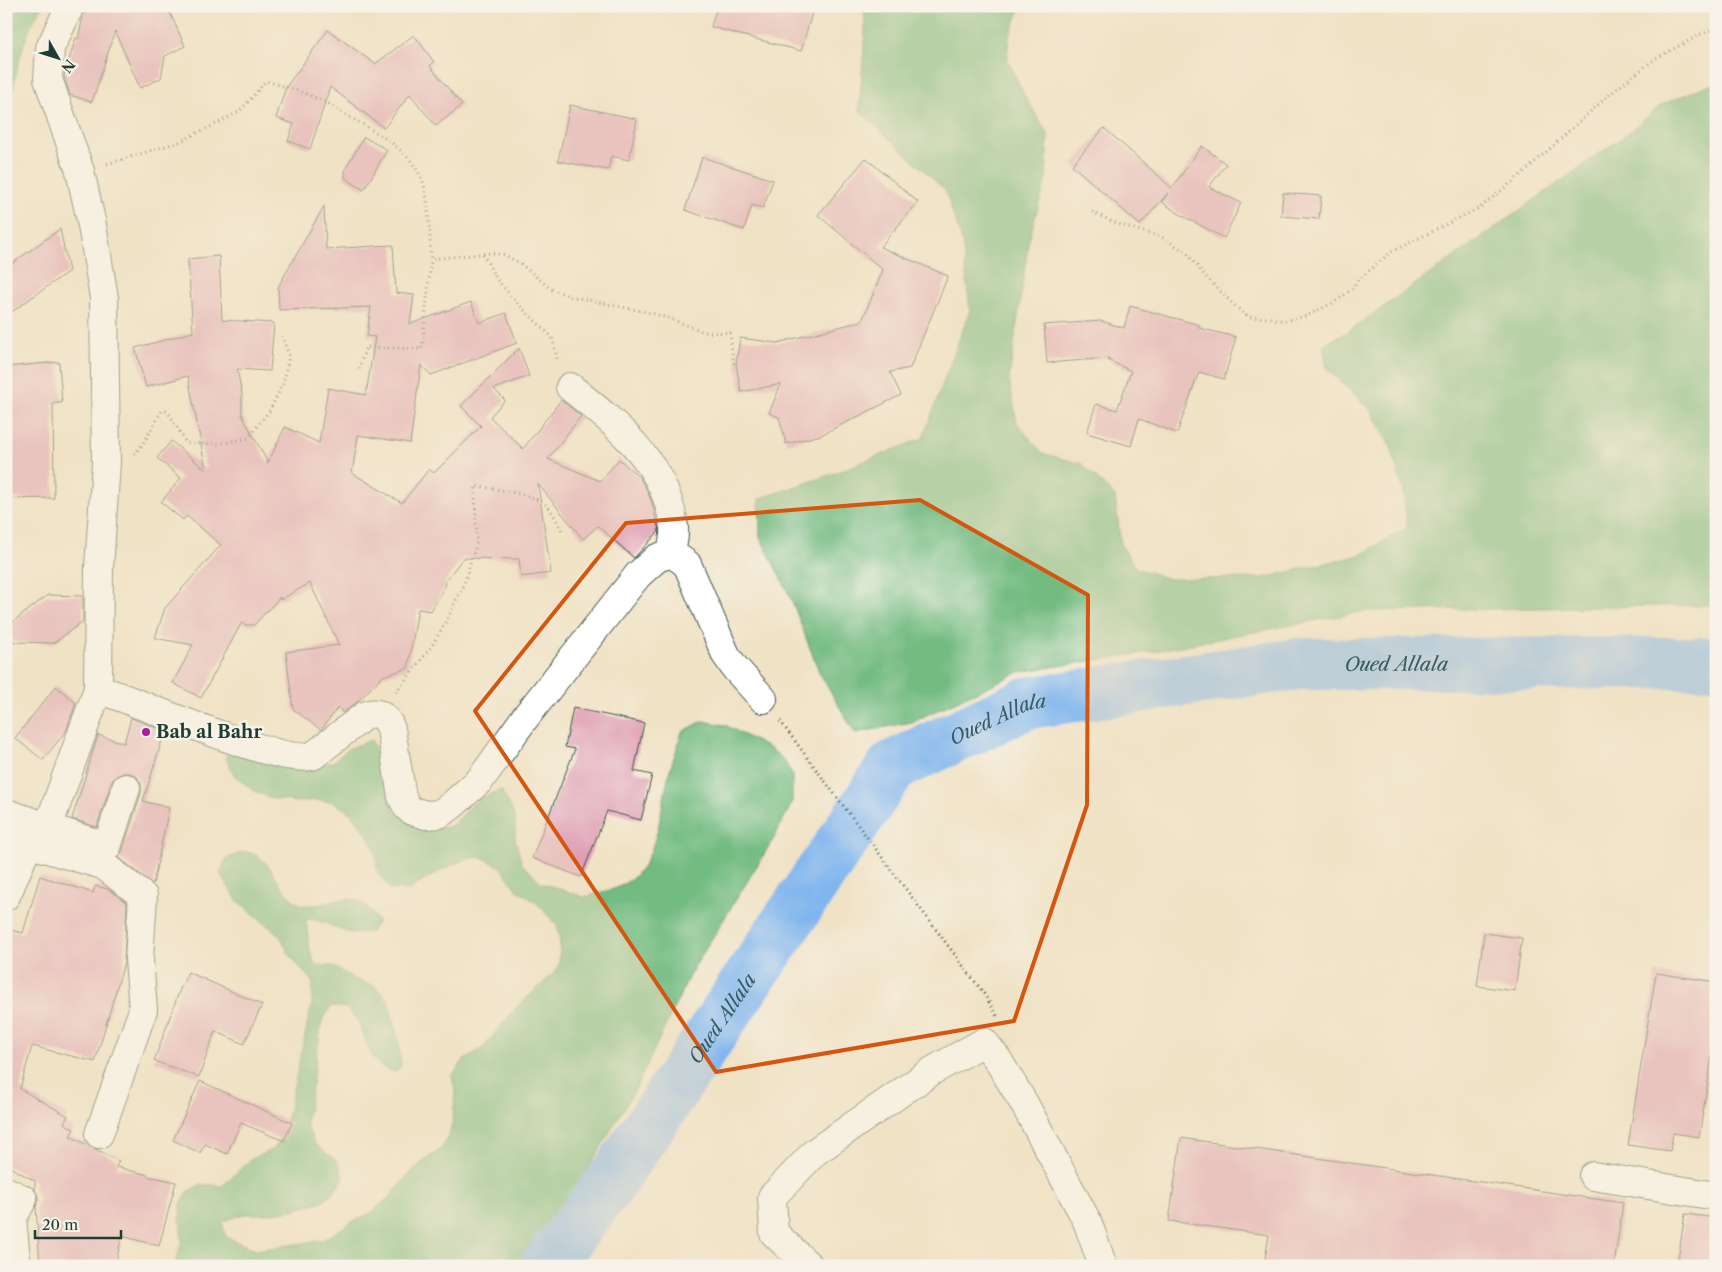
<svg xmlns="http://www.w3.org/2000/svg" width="1722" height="1272" font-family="'Libre Caslon Text',serif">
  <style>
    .forest { fill: #72bb81; stroke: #487c5a }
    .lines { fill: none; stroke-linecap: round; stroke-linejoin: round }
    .river { stroke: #80b5ee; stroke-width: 52 }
    .building { fill: #df9eb5 }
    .minor-casing { stroke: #3e564a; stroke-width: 30 }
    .path { stroke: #3e564a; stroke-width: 3; stroke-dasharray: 1 4; stroke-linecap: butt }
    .minor { stroke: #fff; stroke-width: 28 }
    .marked { fill: none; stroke: #d45610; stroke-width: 4; stroke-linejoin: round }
    .poi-dot { fill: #b5179e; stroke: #f7f3e8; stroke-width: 2 }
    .labels { text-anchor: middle; stroke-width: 5; stroke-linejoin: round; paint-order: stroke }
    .poi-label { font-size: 18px; font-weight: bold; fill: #1f3d34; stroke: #f7f3e8; text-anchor: start }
    .water-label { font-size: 19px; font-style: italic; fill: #375b62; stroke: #f7f3e8 }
  </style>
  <rect width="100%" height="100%" fill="#f7f3e8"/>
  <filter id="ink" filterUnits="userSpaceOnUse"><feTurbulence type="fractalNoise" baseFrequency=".02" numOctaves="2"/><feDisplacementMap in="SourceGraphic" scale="10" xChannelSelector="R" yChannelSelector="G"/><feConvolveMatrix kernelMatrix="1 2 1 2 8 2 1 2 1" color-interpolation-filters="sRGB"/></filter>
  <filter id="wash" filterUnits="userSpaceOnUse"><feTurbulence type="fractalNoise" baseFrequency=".0096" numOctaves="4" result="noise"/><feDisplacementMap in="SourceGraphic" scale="20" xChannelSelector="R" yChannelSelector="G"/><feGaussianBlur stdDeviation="1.12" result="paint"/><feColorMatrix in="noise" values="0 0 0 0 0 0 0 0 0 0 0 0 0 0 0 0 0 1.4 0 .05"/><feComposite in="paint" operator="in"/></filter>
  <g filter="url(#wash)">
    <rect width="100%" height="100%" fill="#f0e2c5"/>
    <path class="forest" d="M 43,6 C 23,32 14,77 10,110 C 7,129 9,149 6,168 L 6,7 Z
      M 864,6 L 1021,6 L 1009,37 L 1007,58 L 1023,93 L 1048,135 L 1046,179 L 1029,239 L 1009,379 L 1017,423 L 1042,453 L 1082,464 L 1115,496 L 1121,545 L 1136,568 L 1170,579 L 1263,578 L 1360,555 L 1407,528 L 1404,492 L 1390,445 L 1369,408 L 1327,369 L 1323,345 L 1348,332 L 1627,134 L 1661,105 L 1703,87 L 1716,84 L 1716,605 L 1365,611 L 1150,652 L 1019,672 L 912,722 L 855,733 L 820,674 L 790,596 L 760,537 L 759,499 L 832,474 L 923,438 L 970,310 L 962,241 L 945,190 L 859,110 L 865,34 Z
      M 703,721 L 725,725 L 772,750 L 784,760 L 792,775 L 792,803 L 774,838 L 690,974 L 636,1088 L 617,1120 L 574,1192 L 522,1266 L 175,1266 L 182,1240 L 180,1221 L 181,1204 L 189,1191 L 201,1184 L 222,1186 L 250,1160 L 275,1148 L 284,1132 L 312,1003 L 313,983 L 288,953 L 281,937 L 237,900 L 220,874 L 226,859 C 232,857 241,851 247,852 C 273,856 277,893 300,904 C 304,906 308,905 312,905 C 345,903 354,885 378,921 L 371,932 C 365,932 358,934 352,933 C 334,930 326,920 306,919 L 309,947 L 315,965 L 333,966 L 356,980 L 376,987 L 388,1000 L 398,1040 L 401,1065 L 396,1072 C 373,1068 371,1053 364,1035 C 360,1024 354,1016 347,1008 L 331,1006 L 322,1021 L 306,1124 L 315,1144 L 338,1162 L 344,1178 L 336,1190 L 322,1201 L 294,1210 L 266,1214 L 244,1214 L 222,1222 L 226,1237 L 256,1250 L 323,1240 L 355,1220 L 371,1213 L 392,1195 L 407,1176 L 425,1160 L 441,1149 L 448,1138 L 452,1124 L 454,1106 L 455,1091 L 452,1076 L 463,1061 L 484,1047 L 515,1009 L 554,973 L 559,964 L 560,944 L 557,926 L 537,903 L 516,889 L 500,866 L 480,857 L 468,858 L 447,867 L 408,890 L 390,889 L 378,874 L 375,850 L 366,833 L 352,814 L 333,802 L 316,800 L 298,802 L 273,799 L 252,790 L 234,775 L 225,756 L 236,753 L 308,767 L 333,762 L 348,749 L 371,740 L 383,762 L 384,778 L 394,812 L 412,824 L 439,829 L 453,825 L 478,799 L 501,790 L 510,806 L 515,819 L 515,839 L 522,864 L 542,883 L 584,897 L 617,888 L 632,879 L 644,866 L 651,851 L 658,829 L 669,773 L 682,732 Z"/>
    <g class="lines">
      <path class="river" id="s1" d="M 546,1266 L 609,1185 L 893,766 L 1027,703 L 1298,664 L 1716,663"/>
    </g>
    <g id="blocks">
      <path class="building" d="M 98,6 L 167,6 L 185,46 L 165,56 L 161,78 L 140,88 L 115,31 L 92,102 L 70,95 L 64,76 L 76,38 L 78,39 L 84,13 Z
        M 717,6 L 814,6 L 801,51 L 711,27 Z
        M 328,30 L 375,64 L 414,35 L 434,62 L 430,66 L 462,105 L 436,126 L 410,94 L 384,128 L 330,87 L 310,149 L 288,141 L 294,124 L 276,118 L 286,87 Z
        M 570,105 L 637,119 L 629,160 L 611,156 L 608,170 L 558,161 Z
        M 1104,128 L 1172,188 L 1202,146 L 1226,164 L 1209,187 L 1241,203 L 1224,238 L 1181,215 L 1162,202 L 1168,193 L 1140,225 L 1072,165 Z
        M 364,137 L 387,150 L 364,190 L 345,178 L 345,169 Z
        M 702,157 L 773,180 L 763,208 L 752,205 L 744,230 L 685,210 Z
        M 866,158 L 918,202 L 880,247 L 948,276 L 910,368 L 890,372 L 901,395 L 821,435 L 786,444 L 779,417 L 769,413 L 781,384 L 741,392 L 736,364 L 740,338 L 777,343 L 862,321 L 883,270 L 818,215 Z
        M 1283,193 L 1321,196 L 1319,219 L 1281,216 Z
        M 324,206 L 326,249 L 393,245 L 396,293 L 414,295 L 410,324 L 471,302 L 479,323 L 506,313 L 517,343 L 431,375 L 421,365 L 410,443 L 358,435 L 352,473 L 402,503 L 429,469 L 434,473 L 481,426 L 461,406 L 519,348 L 529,376 L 494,389 L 505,400 L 490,417 L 523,449 L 561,400 L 581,416 L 548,459 L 600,481 L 619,459 L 639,477 L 647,490 L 653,506 L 659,531 L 634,558 L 598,526 L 583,539 L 538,484 L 551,573 L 521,577 L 519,559 L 463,558 L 444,583 L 446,584 L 431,611 L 418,609 L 408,668 L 383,676 L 356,703 L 343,713 L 338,707 L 321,730 L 293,709 L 286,652 L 339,645 L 310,583 L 280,600 L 280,597 L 254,625 L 245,625 L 242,622 L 201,698 L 173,683 L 193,645 L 155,638 L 165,608 L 221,545 L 187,516 L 183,520 L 161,502 L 181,478 L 157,458 L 171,441 L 206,470 L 188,376 L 146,387 L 135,348 L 193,332 L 188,259 L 219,256 L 222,320 L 274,323 L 270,371 L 237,369 L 242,394 L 242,415 L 268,463 L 285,427 L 319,443 L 328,388 L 366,395 L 375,337 L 367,336 L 371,307 L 279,310 L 278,287 Z
        M 60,229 L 69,271 L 6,316 L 6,268 Z
        M 1130,306 L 1200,325 L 1199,328 L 1236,337 L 1224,379 L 1199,372 L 1177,433 L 1139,419 L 1131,446 L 1087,433 L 1096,404 L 1117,410 L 1131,371 L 1108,360 L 1109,358 L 1047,363 L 1044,325 L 1101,321 L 1124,328 Z
        M 59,362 L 62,403 L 53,403 L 54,498 L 6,499 L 6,367 Z
        M 48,595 L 83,596 L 83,621 L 54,643 L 14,642 L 6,632 L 6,627 Z
        M 56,686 L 76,703 L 66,731 L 43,760 L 15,738 Z
        M 573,708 L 644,723 L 634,771 L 652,775 L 641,820 L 607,811 L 581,877 L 532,858 L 575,749 L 565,747 Z
        M 131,718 L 165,731 L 143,801 L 169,808 L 153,884 L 118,857 L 122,852 L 141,793 L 141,784 L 137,777 L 130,773 L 123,773 L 115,777 L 111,783 L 97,827 L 72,819 L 98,735 L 124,743 Z
        M 40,876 L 93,893 L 95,886 L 108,889 L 127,903 L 124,963 L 95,1062 L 32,1046 L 20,1089 L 68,1116 L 64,1123 L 74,1129 L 70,1136 L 119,1161 L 116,1167 L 145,1174 L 152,1178 L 153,1177 L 176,1182 L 159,1246 L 122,1236 L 115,1266 L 40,1266 L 36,1207 L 39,1198 L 35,1190 L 35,1181 L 6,1165 L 6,929 L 23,933 Z
        M 1484,933 L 1522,938 L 1515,991 L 1477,986 Z
        M 188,972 L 262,1005 L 244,1044 L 215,1031 L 199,1077 L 154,1061 L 179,992 Z
        M 1656,973 L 1716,982 L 1716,1031 L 1699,1137 L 1673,1133 L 1670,1151 L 1628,1145 Z
        M 200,1081 L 292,1123 L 284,1141 L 241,1123 L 227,1154 L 205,1144 L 200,1153 L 173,1140 Z
        M 1181,1138 L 1623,1203 L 1614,1266 L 1478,1266 L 1445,1261 L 1444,1266 L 1264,1266 L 1269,1235 L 1169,1221 Z
        M 1685,1214 L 1716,1218 L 1716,1266 L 1677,1266 Z"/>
    </g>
  </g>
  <g filter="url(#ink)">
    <use href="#blocks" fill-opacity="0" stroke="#3e564a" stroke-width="1"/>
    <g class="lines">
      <defs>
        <path id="minor" d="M 570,387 C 617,425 666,463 674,527 C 675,536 672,546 671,554
          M 98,689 C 135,700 286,769 314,755 L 364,716 C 377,710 386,715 391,729 L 402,797 L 407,807 L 412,811 L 426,815 L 439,814 L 451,806 L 480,780 L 524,719 L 638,575 L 657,558 L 666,555 L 671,554 L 677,557 L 687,564 L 726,655 L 735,668 L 763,699
          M 6,813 L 107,847 L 126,788
          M 6,837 L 103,865 L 143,896 L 139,959 L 143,1010 L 99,1134
          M 6,896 L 28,845 L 48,827 L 98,689 L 99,568 L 106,463 L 104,298 L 92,225 L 80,171 L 48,79 L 50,48 L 70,6
          M 1593,1176 L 1716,1196
          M 6,1191 L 23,1199 L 12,1219 L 16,1258 L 6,1254
          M 809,1266 L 774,1233 L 772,1197 L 815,1152 L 932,1071 L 984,1042 L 996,1057 L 1025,1105 L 1087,1221 L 1103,1266"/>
      </defs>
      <use href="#minor" class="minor-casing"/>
      <path class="path" d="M 107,164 L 179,142 L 218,123 L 240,111 L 266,81 C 287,87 307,93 327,103 C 334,106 339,112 346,115 C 375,132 405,145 421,177 C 429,192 430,240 431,259 L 491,253 L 505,255 L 521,264 L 551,289 L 569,296 L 651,313 L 671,319 L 704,332 L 730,333 L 734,368
        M 1092,212 L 1118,224 L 1163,238 L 1186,252 L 1206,277 L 1233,304 L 1248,317 L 1271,318 L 1284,321 L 1306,316 L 1335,302 L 1352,289 L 1358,280 L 1391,252 L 1481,207 L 1523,173 L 1610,94 L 1655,59 L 1699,35 L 1716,29
        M 483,254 L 497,280 L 519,305 L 552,337 L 558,362
        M 359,369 L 366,347 L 422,349 L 431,260
        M 134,454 C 145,445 153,424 162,411 L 166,411 L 170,415 L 186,443 L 219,444 L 248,438 L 270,410 L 283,384 L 289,356 L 282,336
        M 396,692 L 431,647 L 446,622 L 465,581 L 477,541 L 475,495 L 476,486 C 493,489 538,494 548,507 C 554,514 558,523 562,531
        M 780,721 L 985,995 L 997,1016"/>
      <use href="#minor" class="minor"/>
    </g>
  </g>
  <path d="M0 0H1722V1272H0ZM 920,500 L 1088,595 L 1087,805 L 1014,1021 L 716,1072 L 475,711 L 626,523 Z" fill="#f0e2c5" fill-opacity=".55" fill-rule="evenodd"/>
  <path class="marked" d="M 920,500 L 1088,595 L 1087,805 L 1014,1021 L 716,1072 L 475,711 L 626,523 Z"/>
  <circle class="poi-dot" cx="146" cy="732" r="5"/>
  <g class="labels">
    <g class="poi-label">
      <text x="156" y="738">Bab al Bahr</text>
    </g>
    <g class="water-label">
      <text dy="7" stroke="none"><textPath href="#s1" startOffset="1129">Oued Allala</textPath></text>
      <text dy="7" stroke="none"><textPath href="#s1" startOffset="724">Oued Allala</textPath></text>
      <text dy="7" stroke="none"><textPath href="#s1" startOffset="304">Oued Allala</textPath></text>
    </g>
  </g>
  <rect width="1722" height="1272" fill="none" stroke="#f7f3e8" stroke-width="25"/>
  <g transform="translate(58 58) rotate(129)" stroke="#f7f3e8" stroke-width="4" paint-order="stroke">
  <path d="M0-4L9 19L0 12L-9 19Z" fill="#1f3d34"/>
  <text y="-8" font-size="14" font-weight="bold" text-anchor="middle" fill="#1f3d34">N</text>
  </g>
  <path d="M35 1230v8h86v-8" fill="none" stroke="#1f3d34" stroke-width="2.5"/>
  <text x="42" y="1230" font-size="15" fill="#1f3d34" stroke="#f7f3e8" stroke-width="4" paint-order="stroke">20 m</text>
</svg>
